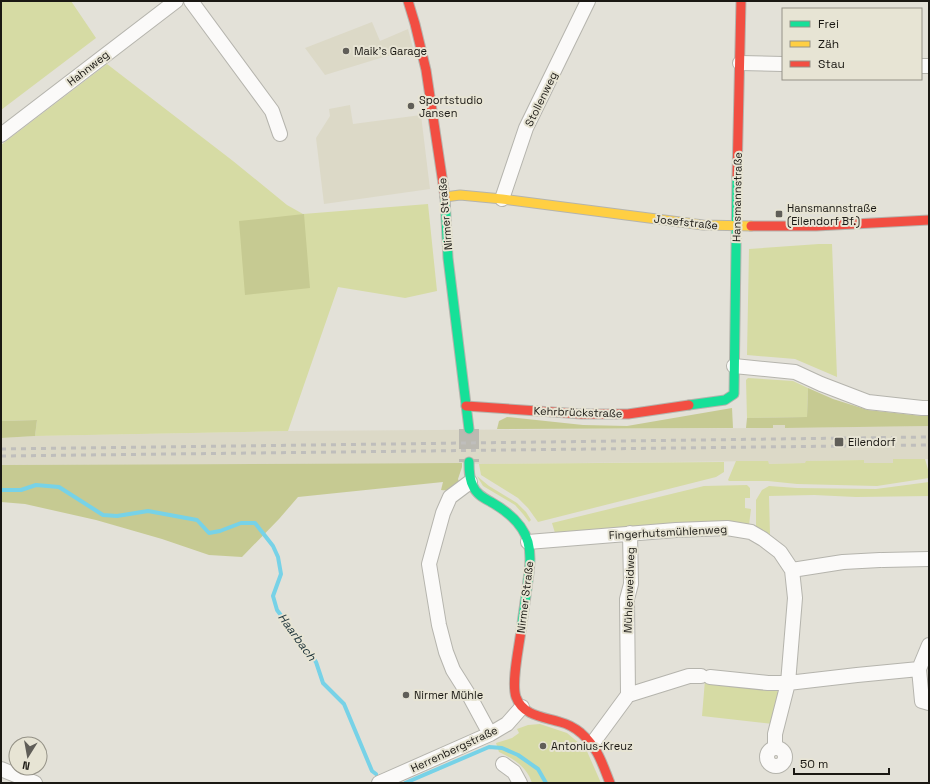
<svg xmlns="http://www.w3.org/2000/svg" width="930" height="784" font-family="'Space Grotesk',sans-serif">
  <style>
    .built { fill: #dcd9c7 }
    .green { fill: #d6dba4 }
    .forest { fill: #c6ca92 }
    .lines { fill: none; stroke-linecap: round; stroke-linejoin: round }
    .stream { stroke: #77d2e7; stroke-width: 4 }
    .secondary-tunnel { stroke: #bbb9b1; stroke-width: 20; stroke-dasharray: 20 10; stroke-linecap: butt }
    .street-casing { stroke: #b5b4ad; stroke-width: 16 }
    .fast-casing { stroke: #b5b4ad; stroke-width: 11 }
    .slow-casing { stroke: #b5b4ad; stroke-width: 11 }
    .jam-casing { stroke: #b5b4ad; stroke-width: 11 }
    .street { stroke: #fbfaf9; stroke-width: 14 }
    .fast { stroke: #16e098; stroke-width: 9 }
    .slow { stroke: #ffcf43; stroke-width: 9 }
    .jam { stroke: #f24e42; stroke-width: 9 }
    .rail { stroke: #bfbebc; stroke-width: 3; stroke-dasharray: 5 5; stroke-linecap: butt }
    .poi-dot { fill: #605e58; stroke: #e7e4d4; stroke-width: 1.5 }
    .labels { text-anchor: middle; stroke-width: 4; stroke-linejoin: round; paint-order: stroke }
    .poi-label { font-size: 11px; fill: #1a1813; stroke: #e7e4d4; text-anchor: start }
    .street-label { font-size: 11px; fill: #1a1813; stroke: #e7e4d4 }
    .water-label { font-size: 12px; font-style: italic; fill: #1f353b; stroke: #e7e4d4 }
  </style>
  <rect width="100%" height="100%" fill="#e3e1d8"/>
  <path class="built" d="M 372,22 L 380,41 L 408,29 L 413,48 L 325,75 L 305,48 Z
    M 350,105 L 353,124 L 421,115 L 430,189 L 324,204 L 316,138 L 330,116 L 329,109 Z
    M 773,425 L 785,425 L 785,428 L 929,426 L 929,459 L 893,459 L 893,463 L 864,463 L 863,460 L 806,461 L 806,463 L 768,464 L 768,461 L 482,464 L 462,463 L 1,465 L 1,438 L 35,436 L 288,431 L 772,428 Z"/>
  <path class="green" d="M 1,1 L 71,1 L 96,38 L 1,110 Z
    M 107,64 L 233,161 L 287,205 L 303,214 L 428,204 L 437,291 L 405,298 L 338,287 L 288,431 L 35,436 L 37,420 L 1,421 L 1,145 Z
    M 819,244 L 832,244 L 837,377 L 795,359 L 747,355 L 749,249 Z
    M 748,378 L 793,381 L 808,388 L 807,417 L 747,418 L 746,380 Z
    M 893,459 L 925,459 L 929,473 L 929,478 L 877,486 L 797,484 L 768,481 L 729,481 L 728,480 L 736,461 L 768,461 L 769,464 L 805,463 L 806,461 L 864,460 L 864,463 L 893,463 Z
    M 724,462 L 724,472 L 716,477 L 538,522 L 528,508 L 518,498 L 481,475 L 479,464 Z
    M 477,476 L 489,486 L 517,503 L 526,512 L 531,520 L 529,522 L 523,514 L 515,505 L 483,486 Z
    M 929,482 L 929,496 L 856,497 L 814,495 L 769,496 L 770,535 L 756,528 L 756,500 L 762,490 L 769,486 L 797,488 L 876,489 Z
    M 747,485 L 750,488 L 750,498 L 745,498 L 745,508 L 751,509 L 749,525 L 555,533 L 552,523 L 704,486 Z
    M 705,680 L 774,687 L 779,693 L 773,724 L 702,716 Z
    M 540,724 L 567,733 L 586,749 L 601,783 L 532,783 C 527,767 514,759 499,752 L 496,743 L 512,738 L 519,733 L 517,729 L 528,725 Z"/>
  <path class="forest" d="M 304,214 L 310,288 L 245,295 L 239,221 Z
    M 808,388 L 833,399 L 868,410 L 922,416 L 929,416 L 929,426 L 785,428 L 785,425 L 773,425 L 773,428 L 746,428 L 747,418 L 807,417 Z
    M 732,408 L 733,428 L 497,429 L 499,421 L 507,417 L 583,425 L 627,426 Z
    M 37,420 L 35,436 L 1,438 L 1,421 Z
    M 462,463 L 462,467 L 458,479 L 460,484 C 453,489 450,491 441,490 L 443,482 L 298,497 L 279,519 L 242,557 L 209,555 L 162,539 L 96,520 L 25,504 L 1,502 L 1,465 Z"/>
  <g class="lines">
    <path class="stream" d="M 1,490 L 21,490 L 36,485 L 59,487 L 103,515 L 117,516 L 148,511 L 197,520 L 209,533 L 220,531 L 241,523 L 255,523 L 273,546 L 278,557 L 281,574 L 273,596 L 277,610 L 316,662 L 323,683 L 344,704 L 372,771 L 376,774
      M 405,783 L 489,747 L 502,748 L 518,755 L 538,769 L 546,783"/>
    <path class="secondary-tunnel" d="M 469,429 L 469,462"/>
    <defs>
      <path id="street" d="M 191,1 L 272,111 L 280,134
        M 740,63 L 783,64
        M 921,66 L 929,66
        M 1,135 L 176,1
        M 502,199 L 526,128 L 588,1
        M 734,366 L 795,372 L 821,384 L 868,402 L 922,408 L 929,408
        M 470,482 L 450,497 L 443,513 L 429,564 L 439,625 L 446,652 L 453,670 L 470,697 L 490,734
        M 528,542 L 676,530 L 727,528 L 751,532 L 763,539 L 780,552 L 792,570 L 795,598 L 788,683 L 775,734 L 775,748
        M 883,560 L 929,559
        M 792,570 L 843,562 L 880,560
        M 929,645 L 919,669 L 922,701 L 929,703
        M 710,677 L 768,683 L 788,683 L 857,675 L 919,669
        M 628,695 L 689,676 L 701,676
        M 592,744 L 628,695 L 627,599 L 631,584 L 630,533
        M767 757a9 9 0 1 1 18 0a9 9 0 1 1-18 0Z
        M 503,764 L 514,772 L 520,783
        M 1,769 L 35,783
        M 379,783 L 490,734 L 507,724 L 522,707"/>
      <path id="fast" d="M 445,197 L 448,258 L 469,429
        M 689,405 L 725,400 L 734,394 L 737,177
        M 469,462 C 469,470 469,479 473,486 C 476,494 484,498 491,502 C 507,511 523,524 528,542 C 532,557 529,572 527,588 C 525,602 523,616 521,631"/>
      <path id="slow" d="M 445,197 L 460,195 L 502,199 L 703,225 L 751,226"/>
      <path id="jam" d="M 408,1 L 415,24 L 426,70 L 445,197
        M 737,177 L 741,1
        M 751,226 L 816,226 L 929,220
        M 466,406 L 582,414 L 628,414 L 689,405
        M 521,631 C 519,647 511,683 516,697 C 523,716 544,717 560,722 C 568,724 575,728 581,733 C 598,748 602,763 610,783"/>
    </defs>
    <use href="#street" class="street-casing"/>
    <use href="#fast" class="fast-casing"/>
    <use href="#slow" class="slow-casing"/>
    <use href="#jam" class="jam-casing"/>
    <use href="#street" class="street"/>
    <use href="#fast" class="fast"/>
    <use href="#slow" class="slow"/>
    <use href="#jam" class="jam"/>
    <path class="rail" d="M 1,449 L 929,437
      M 1,456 L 929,445"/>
  </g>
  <g class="poi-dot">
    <circle cx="346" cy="51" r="4"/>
    <circle cx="411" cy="106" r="4"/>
    <rect x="775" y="210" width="8" height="8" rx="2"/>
    <rect x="834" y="437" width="10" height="10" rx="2"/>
    <circle cx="406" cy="695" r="4"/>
    <circle cx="543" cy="746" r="4"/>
  </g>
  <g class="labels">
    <g class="poi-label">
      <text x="354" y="55">Maik's Garage</text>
      <text x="419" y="104">Sportstudio<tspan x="419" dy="13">Jansen</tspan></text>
      <text x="787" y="212">Hansmannstraße<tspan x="787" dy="13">(Eilendorf Bf.)</tspan></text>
      <text x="848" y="446">Eilendorf</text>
      <text x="414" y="699">Nirmer Mühle</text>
      <text x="551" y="750">Antonius-Kreuz</text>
    </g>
    <g class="street-label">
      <text transform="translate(88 68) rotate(-38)" y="4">Hahnweg</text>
      <text transform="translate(541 99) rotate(-64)" y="4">Stollenweg</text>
      <text transform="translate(737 197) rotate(-89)" y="4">Hansmannstraße</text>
      <text transform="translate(445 214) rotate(-95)" y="4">Nirmer Straße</text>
      <text transform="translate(686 222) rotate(6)" y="4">Josefstraße</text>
      <text transform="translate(578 412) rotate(2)" y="4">Kehrbrückstraße</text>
      <text transform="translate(668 532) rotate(-3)" y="4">Fingerhutsmühlenweg</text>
      <text transform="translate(629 590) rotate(-88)" y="4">Mühlenweidweg</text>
      <text transform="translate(525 597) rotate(-83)" y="4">Nirmer Straße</text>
      <text transform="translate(454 749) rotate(-25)" y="4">Herrenbergstraße</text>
    </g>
    <g class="water-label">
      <text transform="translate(297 637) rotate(54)" y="4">Haarbach</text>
    </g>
  </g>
  <rect width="930" height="784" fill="none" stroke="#1a1813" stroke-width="4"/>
  <rect x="782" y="8" width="140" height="72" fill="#e7e4d4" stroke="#959287"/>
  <rect x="790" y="21" width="20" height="6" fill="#16e098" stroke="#959287"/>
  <text x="818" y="28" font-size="12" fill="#1a1813">Frei</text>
  <rect x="790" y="41" width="20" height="6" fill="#ffcf43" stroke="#959287"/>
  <text x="818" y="48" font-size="12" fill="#1a1813">Zäh</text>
  <rect x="790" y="61" width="20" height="6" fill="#f24e42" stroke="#959287"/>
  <text x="818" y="68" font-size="12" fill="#1a1813">Stau</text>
  <g transform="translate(28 756) rotate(191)"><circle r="19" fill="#e7e4d4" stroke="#959287"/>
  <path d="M0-3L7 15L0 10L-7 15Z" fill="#605e58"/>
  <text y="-6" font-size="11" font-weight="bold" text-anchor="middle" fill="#1a1813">N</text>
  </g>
  <path d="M794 768v6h95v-6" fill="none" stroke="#1a1813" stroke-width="2"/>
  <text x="800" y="768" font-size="12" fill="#1a1813" stroke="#e7e4d4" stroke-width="3" paint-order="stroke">50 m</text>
</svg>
